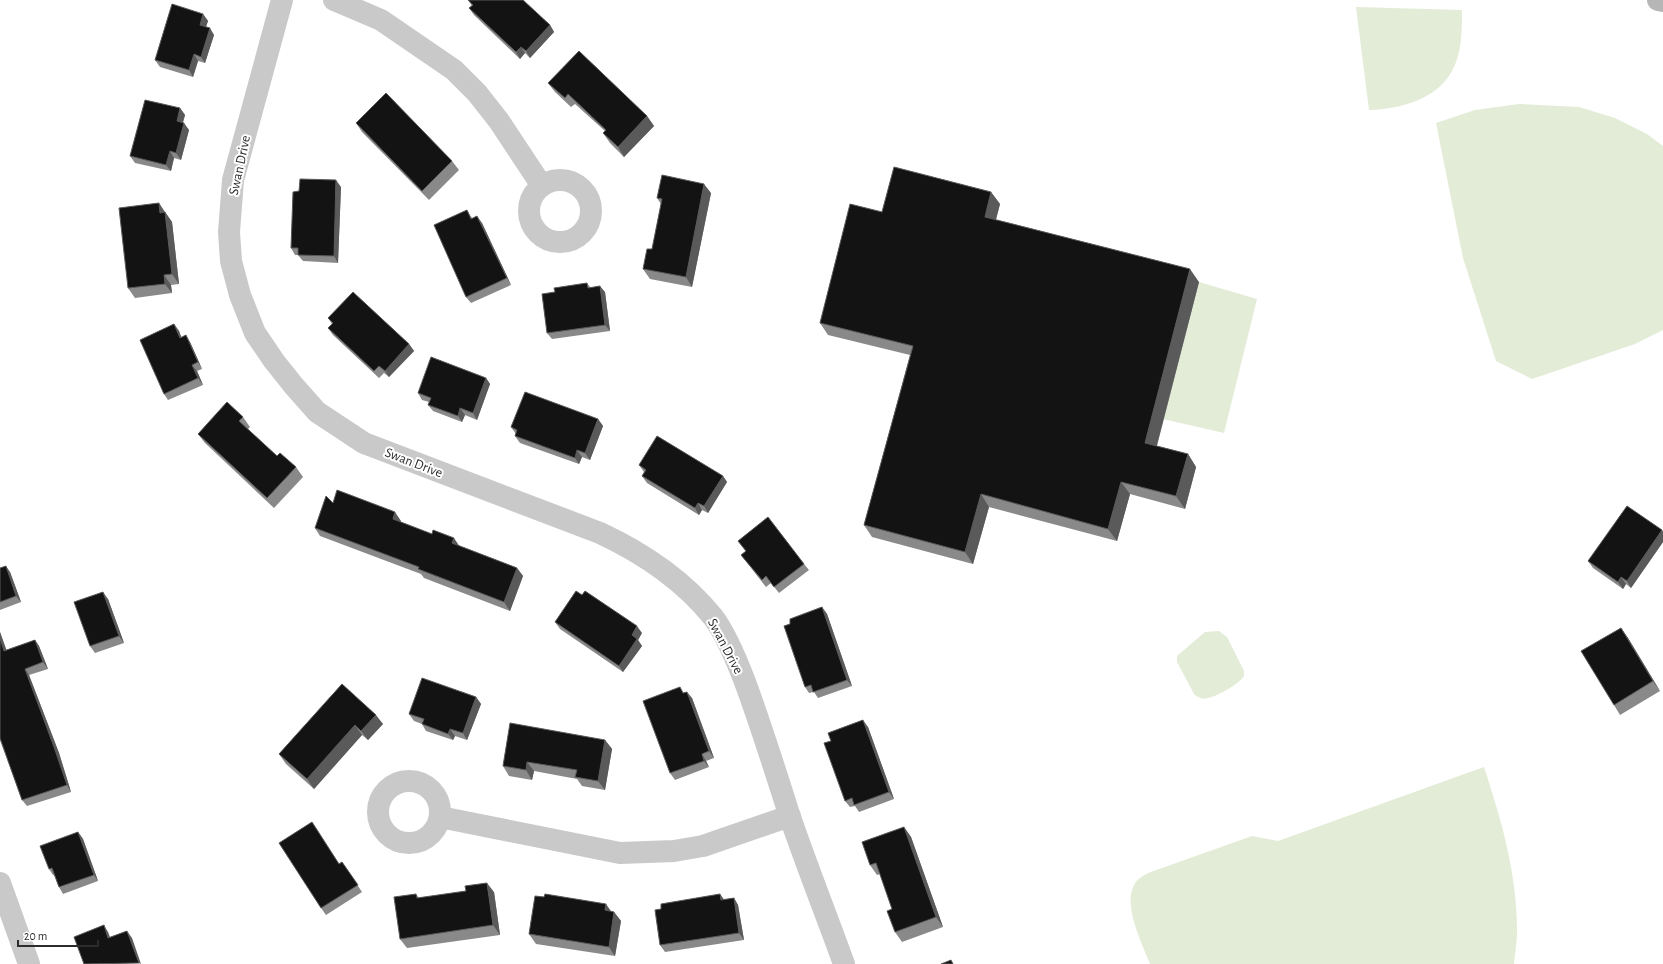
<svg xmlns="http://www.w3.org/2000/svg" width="1663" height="964" font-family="'Alegreya Sans',sans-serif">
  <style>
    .park { fill: #e3ecd7 }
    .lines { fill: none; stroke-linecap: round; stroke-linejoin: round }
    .street { stroke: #c9c9c9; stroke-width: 22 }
    .secondary { stroke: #b6b6b6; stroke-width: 22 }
    .wall { fill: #898989 }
    .shaded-wall { fill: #5a5a5a }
    .building { fill: #131313; stroke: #5a5a5a }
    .labels { text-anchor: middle; stroke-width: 4; stroke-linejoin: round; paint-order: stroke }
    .street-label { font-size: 14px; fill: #2c2c2c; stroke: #fff }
  </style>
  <rect width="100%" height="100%" fill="#fff"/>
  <path class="park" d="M 1356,7 L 1462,10 C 1462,30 1462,53 1452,71 C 1436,100 1400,109 1369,110 Z
    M 1519,104 L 1579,107 L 1615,118 L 1647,134 L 1663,146 L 1663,330 L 1635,344 L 1532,379 L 1496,361 L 1463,258 L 1436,123 L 1475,110 Z
    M 1199,282 L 1257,299 L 1224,433 L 1163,419 Z
    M 1219,631 L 1227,637 L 1244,671 L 1244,676 C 1239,684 1218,696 1208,698 C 1203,700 1197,697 1194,694 L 1177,662 L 1177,656 L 1205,632 Z
    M 1484,767 C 1501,819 1516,870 1517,925 C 1518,937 1515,951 1514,964 L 1150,964 C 1142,943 1123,907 1134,885 C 1137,879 1143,876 1148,873 L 1252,836 L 1278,841 Z"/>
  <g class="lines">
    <path class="street" d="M 282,0 L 233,180 L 229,232 L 231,261 L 240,295 L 255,333 L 274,361 L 294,386 L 317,412 L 364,443 L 600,533 C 643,553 683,580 713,617 C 726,634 737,661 745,682 C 761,725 775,770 789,814 C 806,864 826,914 844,964
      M 334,0 L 381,20 L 454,70 L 477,93 L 499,121 L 542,186
      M529 211a31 31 0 1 1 62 0a31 31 0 1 1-62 0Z
      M378 812a31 31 0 1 1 62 0a31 31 0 1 1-62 0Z
      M 440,817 L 620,853 L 674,851 L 703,846 L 790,816
      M 0,883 L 29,964"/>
    <path class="secondary" d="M 1658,0 L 1663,1"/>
  </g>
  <path class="wall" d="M 468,0 L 550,25 L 554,32 L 530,58 L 525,53 L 520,59 L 474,15 L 469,8 L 472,6 Z
    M 203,14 L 208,21 L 206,27 L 214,35 L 205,63 L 198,61 L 193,77 L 160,67 L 155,60 Z
    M 548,83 L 647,116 L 654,126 L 624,157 L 610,143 L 603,133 L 605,131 L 575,104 L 571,107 L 555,92 Z
    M 180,108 L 185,115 L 183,123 L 189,130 L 181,160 L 174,158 L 171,171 L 135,163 L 130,156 Z
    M 356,123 L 452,161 L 459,170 L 429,200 L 362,132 Z
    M 341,187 L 338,263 L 303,261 L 298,255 L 295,255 L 291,248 Z
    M 991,192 L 1000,204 L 996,220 L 1199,282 L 1157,446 L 1188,454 L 1196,467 L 1185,509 L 1130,494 L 1117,541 L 989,507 L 973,564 L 872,537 L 864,525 L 910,355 L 828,335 L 820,323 L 882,212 Z
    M 711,193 L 692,287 L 650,279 L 643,269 L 652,249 L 661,204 L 657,198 Z
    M 159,203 L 172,222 L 179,284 L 171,285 L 172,293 L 135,298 L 128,288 Z
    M 471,217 L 472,218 L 482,223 L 511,285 L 471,303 L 466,297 Z
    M 587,283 L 590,287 L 605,292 L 610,331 L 552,339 L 547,333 L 555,292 Z
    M 328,318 L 409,344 L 414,351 L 389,377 L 384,373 L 379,378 L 333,335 L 328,328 L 332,324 Z
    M 174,324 L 179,331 L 181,337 L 190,342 L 202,369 L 197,371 L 203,385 L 168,400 L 164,394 Z
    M 486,378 L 490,384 L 477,420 L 465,415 L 462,422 L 433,411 L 428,405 L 429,402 L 422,400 L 418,393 Z
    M 243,417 L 250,427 L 248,429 L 277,456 L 296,467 L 303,477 L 274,508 L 205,443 L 198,434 Z
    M 598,419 L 603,426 L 590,460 L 582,457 L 579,464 L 520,443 L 515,436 L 516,434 L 511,427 Z
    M 639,465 L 723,476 L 727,482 L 708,513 L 702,510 L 699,515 L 647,483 L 642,476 L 644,472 Z
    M 401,521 L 401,522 L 460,546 L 517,568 L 523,576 L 510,611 L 424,578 L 421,574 L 320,536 L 315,528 Z
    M 1662,530 L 1663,532 L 1663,542 L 1631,588 L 1626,584 L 1623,589 L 1593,568 L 1588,561 Z
    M 741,555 L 804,564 L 809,570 L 779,593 L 771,583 L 766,587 Z
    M 0,568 L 10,572 L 21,602 L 0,610 Z
    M 108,599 L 124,643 L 95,653 L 90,646 Z
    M 822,607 L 827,614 L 852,686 L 818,698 L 814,692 L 809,693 L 805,687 L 790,624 Z
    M 555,622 L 642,633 L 638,640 L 642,646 L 623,672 L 560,629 Z
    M 1621,628 L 1628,638 L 1660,691 L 1620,715 L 1614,705 Z
    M 0,632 L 6,650 L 35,640 L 39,646 L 48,669 L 29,675 L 59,753 L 71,792 L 27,806 L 22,800 L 0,740 Z
    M 342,684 L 383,724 L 368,740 L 362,735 L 314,789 L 286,764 L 279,754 Z
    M 684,693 L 692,698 L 714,758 L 706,761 L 709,767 L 675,780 L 670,773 Z
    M 476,697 L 481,704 L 467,740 L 455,736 L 453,740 L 426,731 L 422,724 L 414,721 L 409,714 Z
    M 868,727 L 894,799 L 859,812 L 855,806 L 850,807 L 845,801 Z
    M 605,740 L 612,749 L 605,790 L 582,786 L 577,779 L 534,771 L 532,780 L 509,776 L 503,766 Z
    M 904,827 L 911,837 L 943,927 L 902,942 L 895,932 L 892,909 L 880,874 L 877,875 L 870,865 Z
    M 78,832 L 83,839 L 98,881 L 63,894 L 59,887 L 54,875 L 53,875 L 49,869 Z
    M 342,862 L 362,892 L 326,915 L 321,908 L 340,863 Z
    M 494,892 L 500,935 L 407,948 L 400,939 L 416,894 L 419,898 Z
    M 720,894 L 724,900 L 734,898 L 738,905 L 744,940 L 665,952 L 660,945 L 661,909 Z
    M 611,911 L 614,912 L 621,921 L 615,956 L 536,944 L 529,934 Z"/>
  <path class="shaded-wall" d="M 203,14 L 208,21 L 204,32 L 200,25 Z
    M 550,25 L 554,32 L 530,58 L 526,51 Z
    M 210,28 L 214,35 L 205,63 L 201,57 Z
    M 521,47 L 525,53 L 520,59 L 516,52 Z
    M 194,54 L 198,61 L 193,77 L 189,70 Z
    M 180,108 L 185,115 L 181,128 L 177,121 Z
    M 647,116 L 654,126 L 624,157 L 618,147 Z
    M 184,123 L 189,130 L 181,160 L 176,153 Z
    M 170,151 L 174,158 L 171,171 L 166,165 Z
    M 336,180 L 341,187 L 338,263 L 334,256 Z
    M 704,184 L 711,193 L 692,287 L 686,277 Z
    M 991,192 L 1000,204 L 993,230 L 985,217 Z
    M 159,203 L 165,213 L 160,213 Z
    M 467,210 L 471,217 L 475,226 L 471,219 Z
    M 165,212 L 172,222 L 179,284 L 172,274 Z
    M 477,216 L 482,223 L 511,285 L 507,278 Z
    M 1190,269 L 1199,282 L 1154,456 L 1145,443 Z
    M 164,275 L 171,285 L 172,293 L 165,284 Z
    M 600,286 L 605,292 L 610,331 L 605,325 Z
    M 174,324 L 179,331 L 184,344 L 180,338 Z
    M 186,335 L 190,342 L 202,369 L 198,362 Z
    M 409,344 L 414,351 L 389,377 L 385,371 Z
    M 192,365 L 197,371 L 203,385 L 198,378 Z
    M 486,378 L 490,384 L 477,420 L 473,413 Z
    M 460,408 L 465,415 L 462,422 L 458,416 Z
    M 598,419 L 603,426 L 590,460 L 585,453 Z
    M 577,450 L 582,457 L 579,464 L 575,458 Z
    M 1188,454 L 1196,467 L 1185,509 L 1176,496 Z
    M 723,476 L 727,482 L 708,513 L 704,506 Z
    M 1121,482 L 1130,494 L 1117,541 L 1108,529 Z
    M 981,494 L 989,507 L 973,564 L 965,552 Z
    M 698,503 L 702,510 L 699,515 L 695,508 Z
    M 395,512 L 401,521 L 399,527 L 393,519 Z
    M 1662,530 L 1663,532 L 1663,542 L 1631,588 L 1627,581 Z
    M 454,538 L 460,547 L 452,543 Z
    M 6,566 L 10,572 L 21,602 L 16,596 Z
    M 517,568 L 523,576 L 510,611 L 504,602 Z
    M 1621,577 L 1626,584 L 1623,589 L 1618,582 Z
    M 103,592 L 108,599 L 124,643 L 119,636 Z
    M 822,607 L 827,614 L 852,686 L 847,680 Z
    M 637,626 L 642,633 L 638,640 L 642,646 L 623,672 L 619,666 L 632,635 Z
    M 1621,628 L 1628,638 L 1660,691 L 1653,681 Z
    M 0,632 L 9,657 L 4,651 L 0,638 Z
    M 35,640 L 39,646 L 48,669 L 43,662 Z
    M 25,669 L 29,675 L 59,753 L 71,792 L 67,785 Z
    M 687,692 L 692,698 L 714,758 L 709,751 Z
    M 476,697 L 481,704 L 467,740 L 463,733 Z
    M 376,715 L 383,724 L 368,740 L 361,731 Z
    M 863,720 L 868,727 L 894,799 L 889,792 Z
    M 355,725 L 362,735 L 314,789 L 307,779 Z
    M 450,729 L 455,736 L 453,740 L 448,734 Z
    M 605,740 L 612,749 L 605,790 L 598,781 Z
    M 702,754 L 706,761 L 709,767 L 704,761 Z
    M 527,762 L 534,771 L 532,780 L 526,770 Z
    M 904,827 L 911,837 L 943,927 L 936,917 Z
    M 78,832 L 83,839 L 98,881 L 94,875 Z
    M 487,883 L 494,892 L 500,935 L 493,925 Z
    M 720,894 L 725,901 L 721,900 Z
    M 734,898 L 738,905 L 744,940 L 739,933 Z
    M 606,904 L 613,914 L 605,910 Z
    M 614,912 L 621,921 L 615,956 L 609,947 Z
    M 104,925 L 108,932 L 113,945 L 108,938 Z
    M 127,931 L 132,938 L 141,964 L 139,963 Z"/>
  <path class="building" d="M 468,0 L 523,0 L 550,25 L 526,51 L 521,47 L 516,52 L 469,8 L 473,5 Z
    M 172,4 L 203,14 L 200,25 L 210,28 L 201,57 L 194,54 L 189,70 L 155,60 Z
    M 579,51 L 647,116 L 618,147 L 603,133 L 606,130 L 568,94 L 565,98 L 548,83 Z
    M 386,93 L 452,161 L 422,191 L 356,123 Z
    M 145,100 L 180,108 L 177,121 L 184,123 L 176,153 L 170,151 L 166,165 L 130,156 Z
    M 894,167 L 991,192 L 985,217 L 1190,269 L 1145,443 L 1188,454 L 1176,496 L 1121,482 L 1108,529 L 981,494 L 965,552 L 864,525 L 913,346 L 820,323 L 850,204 L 882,212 Z
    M 662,175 L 704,184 L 686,277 L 643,269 L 647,249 L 652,249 L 662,199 L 657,198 Z
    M 300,179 L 336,180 L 334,256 L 298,255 L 298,248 L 291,248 L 293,192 L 299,191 Z
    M 159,203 L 160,213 L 165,212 L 172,274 L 164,275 L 165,284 L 128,288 L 119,208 Z
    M 467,210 L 471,219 L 477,216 L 507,278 L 466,297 L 434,225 Z
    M 587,283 L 588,288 L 600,286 L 605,325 L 547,333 L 542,294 L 555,292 L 554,288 Z
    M 353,292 L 409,344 L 385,371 L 379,366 L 374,371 L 328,328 L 333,323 L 328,318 Z
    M 174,324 L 180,338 L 186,335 L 198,362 L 192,365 L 198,378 L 164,394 L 140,340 Z
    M 431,357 L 486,378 L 473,413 L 460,408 L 458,416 L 428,405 L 431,398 L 418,393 Z
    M 525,392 L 598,419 L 585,453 L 577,450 L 575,458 L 515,436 L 517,430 L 511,427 Z
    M 227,402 L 243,417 L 239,421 L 277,456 L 280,453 L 296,467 L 267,498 L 198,434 Z
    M 657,436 L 723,476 L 704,506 L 698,503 L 695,508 L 642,476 L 646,470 L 639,465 Z
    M 337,490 L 395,512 L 393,519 L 432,534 L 433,530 L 454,538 L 452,543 L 517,568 L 504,602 L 418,569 L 419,567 L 315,528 L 326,496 L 333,503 Z
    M 1627,506 L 1662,530 L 1627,581 L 1621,577 L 1618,582 L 1588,561 Z
    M 768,517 L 804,564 L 774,587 L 766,576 L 762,580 L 741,555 L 746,551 L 738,541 Z
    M 6,566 L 16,596 L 0,602 L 0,568 Z
    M 576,591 L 582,595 L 585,591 L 637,626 L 632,635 L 637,639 L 619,666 L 555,622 Z
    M 103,592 L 119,636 L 90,646 L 74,602 Z
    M 822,607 L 847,680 L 813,692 L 811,685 L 805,687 L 784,626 L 790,624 L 790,619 Z
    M 1621,628 L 1653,681 L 1614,705 L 1581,651 Z
    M 0,638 L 4,651 L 35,640 L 43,662 L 25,669 L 54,747 L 67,785 L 22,800 L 0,738 Z
    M 422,678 L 476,697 L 463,733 L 450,729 L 448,734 L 422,724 L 424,719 L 409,714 Z
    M 342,684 L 376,715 L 361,731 L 355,725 L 307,779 L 279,754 Z
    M 680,687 L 683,693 L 687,692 L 709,751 L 702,754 L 704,761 L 670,773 L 643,701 Z
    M 863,720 L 889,792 L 854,805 L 852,798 L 845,801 L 824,743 L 831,741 L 828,733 Z
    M 510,723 L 605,740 L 598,781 L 575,777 L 577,770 L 527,762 L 526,770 L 503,766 Z
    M 312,822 L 339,864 L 342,862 L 358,885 L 321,908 L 279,843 Z
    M 904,827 L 936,917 L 895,932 L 887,911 L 892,909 L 876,863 L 870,865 L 862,842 Z
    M 78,832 L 94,875 L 59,887 L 52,868 L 49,869 L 40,846 Z
    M 487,883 L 493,925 L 400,939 L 394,897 L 416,894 L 417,898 L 466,891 L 465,886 Z
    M 545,894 L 606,904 L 605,910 L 614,912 L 609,947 L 529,934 L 535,896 L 544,897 Z
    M 720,894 L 721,900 L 734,898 L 739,933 L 660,945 L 655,910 L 661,909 L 661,904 Z
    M 104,925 L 108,938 L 127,931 L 139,963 L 84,964 L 74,937 Z
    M 951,960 L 953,964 L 941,964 Z"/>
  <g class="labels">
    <g class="street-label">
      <text transform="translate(239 165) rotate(-78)" y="5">Swan Drive</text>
      <text transform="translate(414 462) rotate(21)" y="5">Swan Drive</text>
      <text transform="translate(726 646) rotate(62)" y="5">Swan Drive</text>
    </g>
  </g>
  <path d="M18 940v6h80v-6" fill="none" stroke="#2c2c2c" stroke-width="2"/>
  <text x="24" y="940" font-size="12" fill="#2c2c2c" stroke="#ffffff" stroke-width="3" paint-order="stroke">20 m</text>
</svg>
